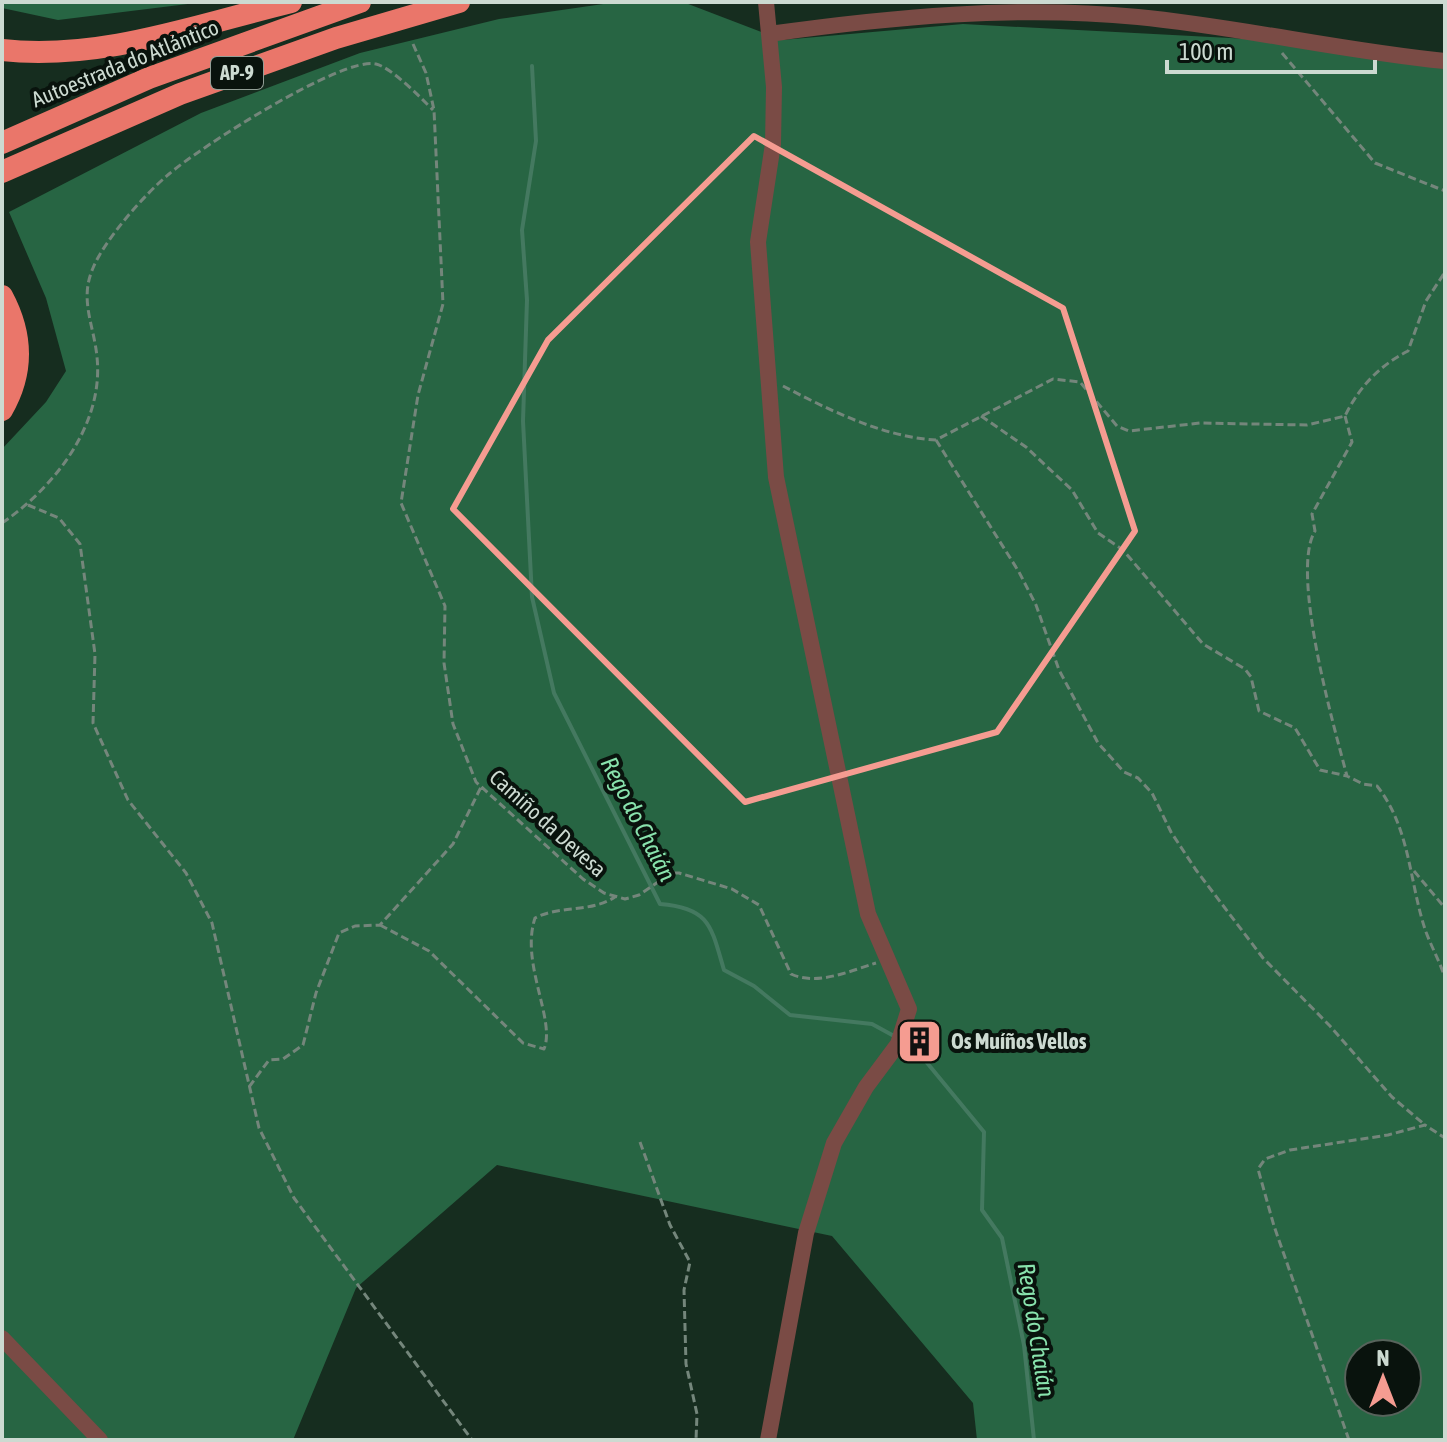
<svg xmlns="http://www.w3.org/2000/svg" width="1447" height="1442" font-family="'Asap Condensed',sans-serif">
  <style>
    .forest { fill: #276543; fill-rule: evenodd }
    .lines { fill: none; stroke-linecap: round; stroke-linejoin: round }
    .stream { stroke: #447960; stroke-width: 4 }
    .path { stroke: #74867b; stroke-width: 3; stroke-dasharray: 8 4; stroke-linecap: butt }
    .minor { stroke: #7a4b45; stroke-width: 16 }
    .highway { stroke: #ea766a; stroke-width: 22 }
    .marked { fill: none; stroke: #f59c91; stroke-width: 6; stroke-linejoin: round }
    .labels { text-anchor: middle; stroke-width: 8; stroke-linejoin: round; paint-order: stroke }
    .shield { fill: #09130d; stroke: #929e96; stroke-width: 2 }
    .shield-label { font-size: 20px; font-weight: bold; fill: #ccdad1 }
    .street-label { font-size: 22px; fill: #ccdad1; stroke: #09130d }
    .poi-label { font-size: 22px; font-weight: bold; fill: #ccdad1; stroke: #09130d; text-anchor: start }
    .water-label { font-size: 24px; font-style: italic; fill: #89e3ad; stroke: #09130d }
  </style>
  <rect width="100%" height="100%" fill="#162d1f"/>
  <path class="forest" d="M 2,2 L 204,2 L 58,20 L 2,8 Z
    M 617,2 L 683,2 L 782,40 L 963,24 L 1268,40 L 1445,67 L 1445,1440 L 977,1440 L 973,1403 L 832,1236 L 497,1165 L 356,1288 L 293,1440 L 2,1440 L 2,449 L 46,402 L 66,371 L 46,298 L 9,212 L 201,113 L 360,53 L 499,19 ZM 1359,1354 L 1407,1354 L 1407,1402 L 1359,1402 Z"/>
  <g class="lines">
    <path class="stream" d="M 532,66 L 536,141 L 522,230 L 527,300 L 523,421 L 532,597 L 554,693 L 660,904 C 710,908 711,926 724,970 L 754,986 L 790,1015 L 872,1024 L 894,1036
      M 905,1042 L 914,1047 L 984,1132 L 982,1210 L 1002,1238 L 1024,1345 L 1034,1440"/>
    <path class="path" d="M 413,44 L 426,73 L 434,110 L 443,304 L 418,395 L 401,503 L 445,606 L 444,663 L 453,724 L 476,782 L 583,879 L 604,893 L 625,899 L 639,895 L 671,873 L 679,873 L 732,889 L 759,905 L 791,974 C 817,986 850,971 876,963
      M 1282,53 L 1375,163 L 1445,191
      M 783,386 C 829,410 883,437 936,440 L 1053,379 L 1080,382 L 1117,426 L 1129,431 L 1200,423 L 1307,425 L 1345,416 C 1359,387 1379,366 1408,351 L 1426,301 L 1445,272
      M 981,416 L 1026,447 L 1072,490 L 1098,533 L 1123,550 L 1203,644 L 1245,669 L 1251,677 L 1259,711 L 1295,728 L 1320,770 L 1347,776
      M 1345,416 L 1352,442 L 1312,514 L 1315,531 C 1290,572 1334,727 1347,776 L 1363,784 L 1377,786 C 1411,829 1409,883 1426,932 C 1432,948 1440,962 1445,978
      M 936,440 L 1019,572 L 1036,605 L 1059,670 L 1098,743 L 1124,772 L 1138,778 L 1152,793 L 1171,832 L 1196,870 L 1263,958 L 1330,1026 L 1392,1097 L 1425,1125
      M 28,505 L 59,518 L 80,544 L 95,654 L 93,723 L 128,800 L 186,873 L 212,923 L 259,1128 L 294,1198 L 472,1440
      M 2,523 C 55,487 104,424 97,357 C 94,325 79,300 93,268 C 105,239 145,194 169,174 C 199,148 342,56 376,64 C 392,68 421,98 433,110
      M 1414,871 L 1445,908
      M 380,925 L 429,951 L 523,1043 L 544,1049 C 556,1020 520,963 535,918 C 560,905 590,913 615,897
      M 249,1087 L 269,1060 L 283,1059 L 303,1045 L 316,993 L 339,933 L 355,926 L 380,925 L 453,844 L 481,787
      M 640,1142 L 670,1225 L 690,1262 L 684,1290 L 686,1364 L 697,1414 L 696,1440
      M 1349,1440 L 1274,1226 L 1258,1169 L 1265,1159 L 1290,1150 L 1388,1135 L 1425,1125 L 1445,1138"/>
    <path class="minor" d="M 766,2 L 774,87 L 773,144 L 758,242 L 776,477 L 868,914 L 909,1009 L 898,1044 L 866,1087 L 834,1143 L 806,1233 L 768,1440
      M 769,34 C 890,17 1017,5 1138,17 C 1241,27 1342,51 1445,61
      M 2,1338 L 100,1440"/>
    <path class="highway" d="M 2,50 C 99,61 197,25 291,2
      M 2,143 L 149,78 L 360,2
      M 2,172 L 180,94 L 336,38 L 459,2
      M 2,296 C 23,335 24,372 2,410
      M 2,335 L 2,367"/>
  </g>
  <path class="marked" d="M 754,136 L 1063,308 L 1135,531 L 997,732 L 745,802 L 453,509 L 548,340 Z"/>
  <defs>
    <symbol id="building-square" viewBox="-11 -11 22 22"><rect x="-9" y="-9" width="18" height="18" rx="4" fill="#f59c91" stroke="#09130d"/><path d="M-4-6H4V6H1V3H-1V6H-4ZM-2.5-4.3h1.7v1.8h-1.7ZM.8-4.3h1.7v1.8H.8ZM-2.5-1h1.7V.8h-1.7ZM.8-1h1.7V.8H.8Z" fill="#111"/></symbol>
  </defs>
  <g fill-rule="evenodd">
    <use href="#building-square" x="894" y="1016" width="51" height="51"/>
  </g>
  <g class="labels">
    <rect class="shield" x="211" y="57" width="52" height="32" rx="6"/>
    <g class="shield-label">
      <text x="237" y="80">AP-9</text>
    </g>
    <g class="street-label">
      <text transform="translate(125 63) rotate(-22)" y="8">Autoestrada do Atlántico</text>
      <text transform="translate(548 823) rotate(42)" y="8">Camiño da Devesa</text>
    </g>
    <g class="poi-label">
      <text x="951" y="1049">Os Muíños Vellos</text>
    </g>
    <g class="water-label">
      <text transform="translate(638 819) rotate(63)" y="8">Rego do Chaián</text>
      <text transform="translate(1036 1330) rotate(81)" y="8">Rego do Chaián</text>
    </g>
  </g>
  <rect width="1447" height="1442" fill="none" stroke="#ccdad1" stroke-width="8"/>
  <g transform="translate(1383 1378)"><circle r="38" fill="#09130d" stroke="#57635b" stroke-width="2"/>
  <path d="M0-6L14 30L0 20L-14 30Z" fill="#f59c91"/>
  <text y="-12" font-size="22" font-weight="bold" text-anchor="middle" fill="#ccdad1">N</text>
  </g>
  <path d="M1167 60v12h208v-12" fill="none" stroke="#ccdad1" stroke-width="4"/>
  <text x="1179" y="60" font-size="24" fill="#ccdad1" stroke="#09130d" stroke-width="6" paint-order="stroke">100 m</text>
</svg>
